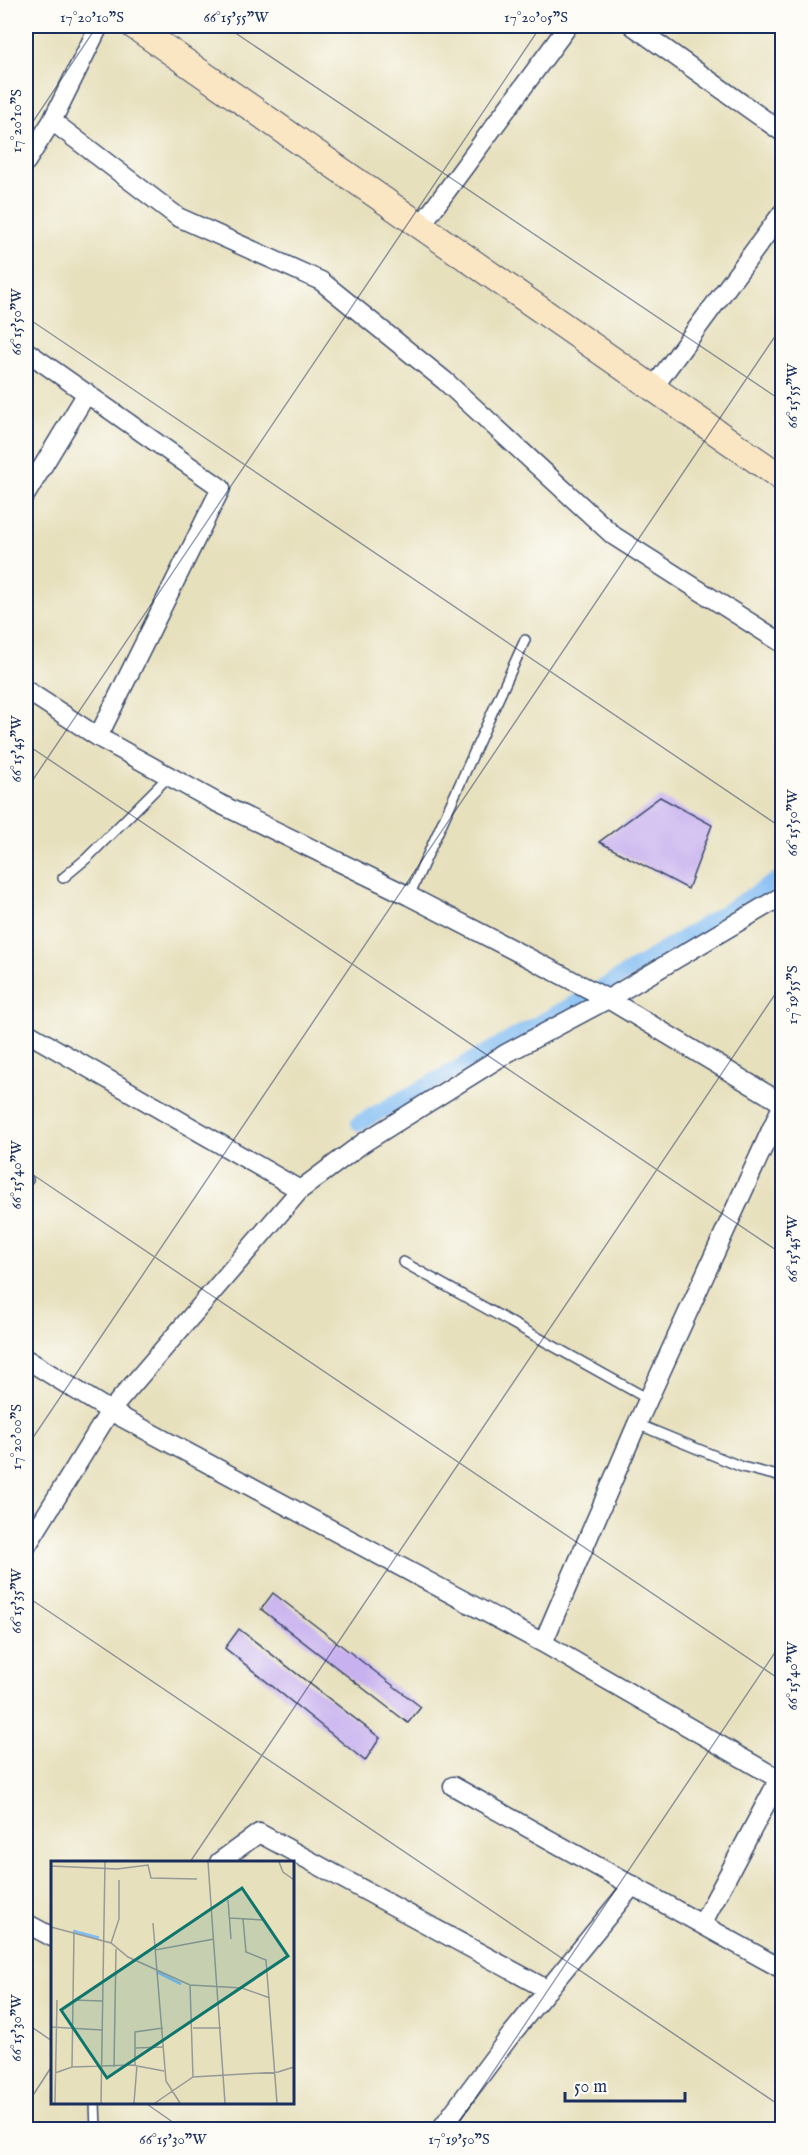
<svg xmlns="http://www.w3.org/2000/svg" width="808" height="2155" font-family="'IM FELL English',serif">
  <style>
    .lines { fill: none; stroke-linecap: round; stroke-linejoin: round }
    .canal { stroke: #81bcf3; stroke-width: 16 }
    .building { fill: #c8b1ef }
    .lane-casing { stroke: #3a4a6c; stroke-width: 12 }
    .street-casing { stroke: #3a4a6c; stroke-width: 21 }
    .secondary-casing { stroke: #3a4a6c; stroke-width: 28 }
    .lane { stroke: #fff; stroke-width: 9 }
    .street { stroke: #fff; stroke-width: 18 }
    .secondary { stroke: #fbe6c3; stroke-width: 26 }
    .ticks { fill: none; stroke: #1b2f5e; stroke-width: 1.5; stroke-opacity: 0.45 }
    .inset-river { fill: none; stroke: #81bcf3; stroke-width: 3 }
    .inset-road { fill: none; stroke: #959997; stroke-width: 1.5 }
    .view { fill: #0f766e; fill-opacity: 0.15; stroke: #0f766e; stroke-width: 3 }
    .inset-edge { fill: none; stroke: #1b2f5e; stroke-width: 3 }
    .neatline { fill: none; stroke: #1b2f5e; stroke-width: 2 }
    .ticks-label { font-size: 15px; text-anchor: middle; fill: #1b2f5e }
  </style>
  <rect width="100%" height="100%" fill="#fdfcf7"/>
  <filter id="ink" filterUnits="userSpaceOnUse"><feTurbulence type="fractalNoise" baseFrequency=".0167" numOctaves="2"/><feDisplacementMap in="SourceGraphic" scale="12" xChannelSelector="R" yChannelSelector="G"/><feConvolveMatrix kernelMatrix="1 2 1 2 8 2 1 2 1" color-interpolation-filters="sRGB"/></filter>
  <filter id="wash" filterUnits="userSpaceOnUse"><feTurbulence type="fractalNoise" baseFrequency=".008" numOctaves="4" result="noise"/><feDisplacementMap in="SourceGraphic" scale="24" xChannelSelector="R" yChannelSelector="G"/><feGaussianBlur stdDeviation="1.35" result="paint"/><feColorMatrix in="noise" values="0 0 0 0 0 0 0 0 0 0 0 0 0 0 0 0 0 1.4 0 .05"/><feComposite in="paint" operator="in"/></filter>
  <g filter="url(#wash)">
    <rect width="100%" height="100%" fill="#e7e0bd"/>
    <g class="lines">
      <path class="canal" d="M 359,1123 L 595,992 L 782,877"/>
    </g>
    <g id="blocks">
      <path class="building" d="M 660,797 L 712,825 L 688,889 L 599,842 Z
        M 273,1593 L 421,1707 L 408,1723 L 261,1609 Z
        M 239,1629 L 380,1738 L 365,1761 L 225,1648 Z"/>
    </g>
  </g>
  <g filter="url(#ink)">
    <use href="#blocks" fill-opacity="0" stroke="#3a4a6c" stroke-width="1.5"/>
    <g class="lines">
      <defs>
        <path id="lane" d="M 63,878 L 87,858 L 169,776
          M 409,896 L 525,640
          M 26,1179 L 28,1180
          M 403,1262 L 648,1399
          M 637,1424 L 742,1467 L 782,1477
          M 95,2102 L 96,2130"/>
        <path id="street" d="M 633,26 L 782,132
          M 52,121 L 178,217 L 321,281 L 445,381 L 614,536 L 782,643
          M 26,162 L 52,121 L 99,26
          M 420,227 L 568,26
          M 26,351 L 221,488 L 98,737
          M 653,388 L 782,213
          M 26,494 L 87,393
          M 26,690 L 98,737 L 216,802 L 409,896 L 608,999 L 782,1103
          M 26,1032 L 300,1190
          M 26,1359 L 110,1411 L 543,1643 L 782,1781
          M 26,1547 L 110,1411 L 300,1190 L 363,1143 L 507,1053 L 608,999 L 782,896
          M 543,1643 L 637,1424 L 782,1106
          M 453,1786 L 782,1969
          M 219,1862 L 259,1833 L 548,1990
          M 26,1923 L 52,1937
          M 702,1924 L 779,1779
          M 440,2130 L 510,2036 L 633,1885"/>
        <path id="secondary" d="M 134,26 L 782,478"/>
      </defs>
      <use href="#lane" class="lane-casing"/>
      <use href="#street" class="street-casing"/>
      <use href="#secondary" class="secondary-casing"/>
      <use href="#lane" class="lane"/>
      <use href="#street" class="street"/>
      <use href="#secondary" class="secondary"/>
    </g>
  </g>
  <path class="ticks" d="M 225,26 L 782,401M 26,132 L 97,26M 26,317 L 782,828M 26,744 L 782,1254M 26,790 L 541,26M 26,1170 L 782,1681M 26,1448 L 782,326M 26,1596 L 782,2107M 190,1862 L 782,984M 26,2023 L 52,2041M 144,2102 L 184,2130M 26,2106 L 52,2066M 454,2130 L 782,1642"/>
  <g transform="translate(51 1861)">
    <rect width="243" height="243" fill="#e7e0bd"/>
    <path class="inset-river" d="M 22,70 L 48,77M 106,111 L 130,123"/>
    <path class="inset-road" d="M 157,1 L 174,242M 228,1 L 232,11 L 243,19M 0,5 L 66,8 L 97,4 L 100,17 L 146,18M 177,39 L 180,78M 179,57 L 212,59M 192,58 L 195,91 L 215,99 L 226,242M 102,62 L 115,220 L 129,242M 0,66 L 60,82 L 77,96 L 139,124 L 191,127 L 219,137M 60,82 L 68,58 L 68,19M 104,89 L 163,78M 139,124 L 142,216M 23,139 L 51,140M 0,166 L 51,169M 142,167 L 170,167M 84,187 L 113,186M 84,204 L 84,171 L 112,167M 21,206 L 23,71M 63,206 L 65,88M 4,212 L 21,206 L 81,204 L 113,210M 4,242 L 6,139M 50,242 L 54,1M 83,242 L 86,204M 104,242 L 142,216 L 227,211 L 243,206"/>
    <path class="view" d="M 191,27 L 237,95 L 56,217 L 10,149 Z"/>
    <rect width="243" height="243" class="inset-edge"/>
  </g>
  <rect width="808" height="2155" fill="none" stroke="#fdfcf7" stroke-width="66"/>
  <path d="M565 2092v9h120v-9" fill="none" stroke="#1b2f5e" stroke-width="3"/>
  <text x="574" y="2092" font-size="18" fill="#1b2f5e" stroke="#fdfcf7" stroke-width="4.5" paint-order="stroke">50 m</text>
  <rect x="33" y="33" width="742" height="2089" class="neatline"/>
  <g class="ticks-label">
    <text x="92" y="22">17°20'10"S</text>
    <text x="236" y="22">66°15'55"W</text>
    <text x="536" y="22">17°20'05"S</text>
    <text transform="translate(16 121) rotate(-90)" y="5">17°20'10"S</text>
    <text transform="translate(16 322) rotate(-90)" y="5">66°15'50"W</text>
    <text transform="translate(792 396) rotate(-90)" y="5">66°15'55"W</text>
    <text transform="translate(16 749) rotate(-90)" y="5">66°15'45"W</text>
    <text transform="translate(792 823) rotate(-90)" y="5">66°15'50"W</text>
    <text transform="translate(792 995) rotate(-90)" y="5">17°19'55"S</text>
    <text transform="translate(16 1175) rotate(-90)" y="5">66°15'40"W</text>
    <text transform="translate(792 1249) rotate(-90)" y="5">66°15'45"W</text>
    <text transform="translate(16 1437) rotate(-90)" y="5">17°20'00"S</text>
    <text transform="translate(16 1601) rotate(-90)" y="5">66°15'35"W</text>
    <text transform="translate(792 1676) rotate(-90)" y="5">66°15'40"W</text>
    <text transform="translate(16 2028) rotate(-90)" y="5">66°15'30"W</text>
    <text x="173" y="2144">66°15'30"W</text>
    <text x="459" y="2144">17°19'50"S</text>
  </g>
</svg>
